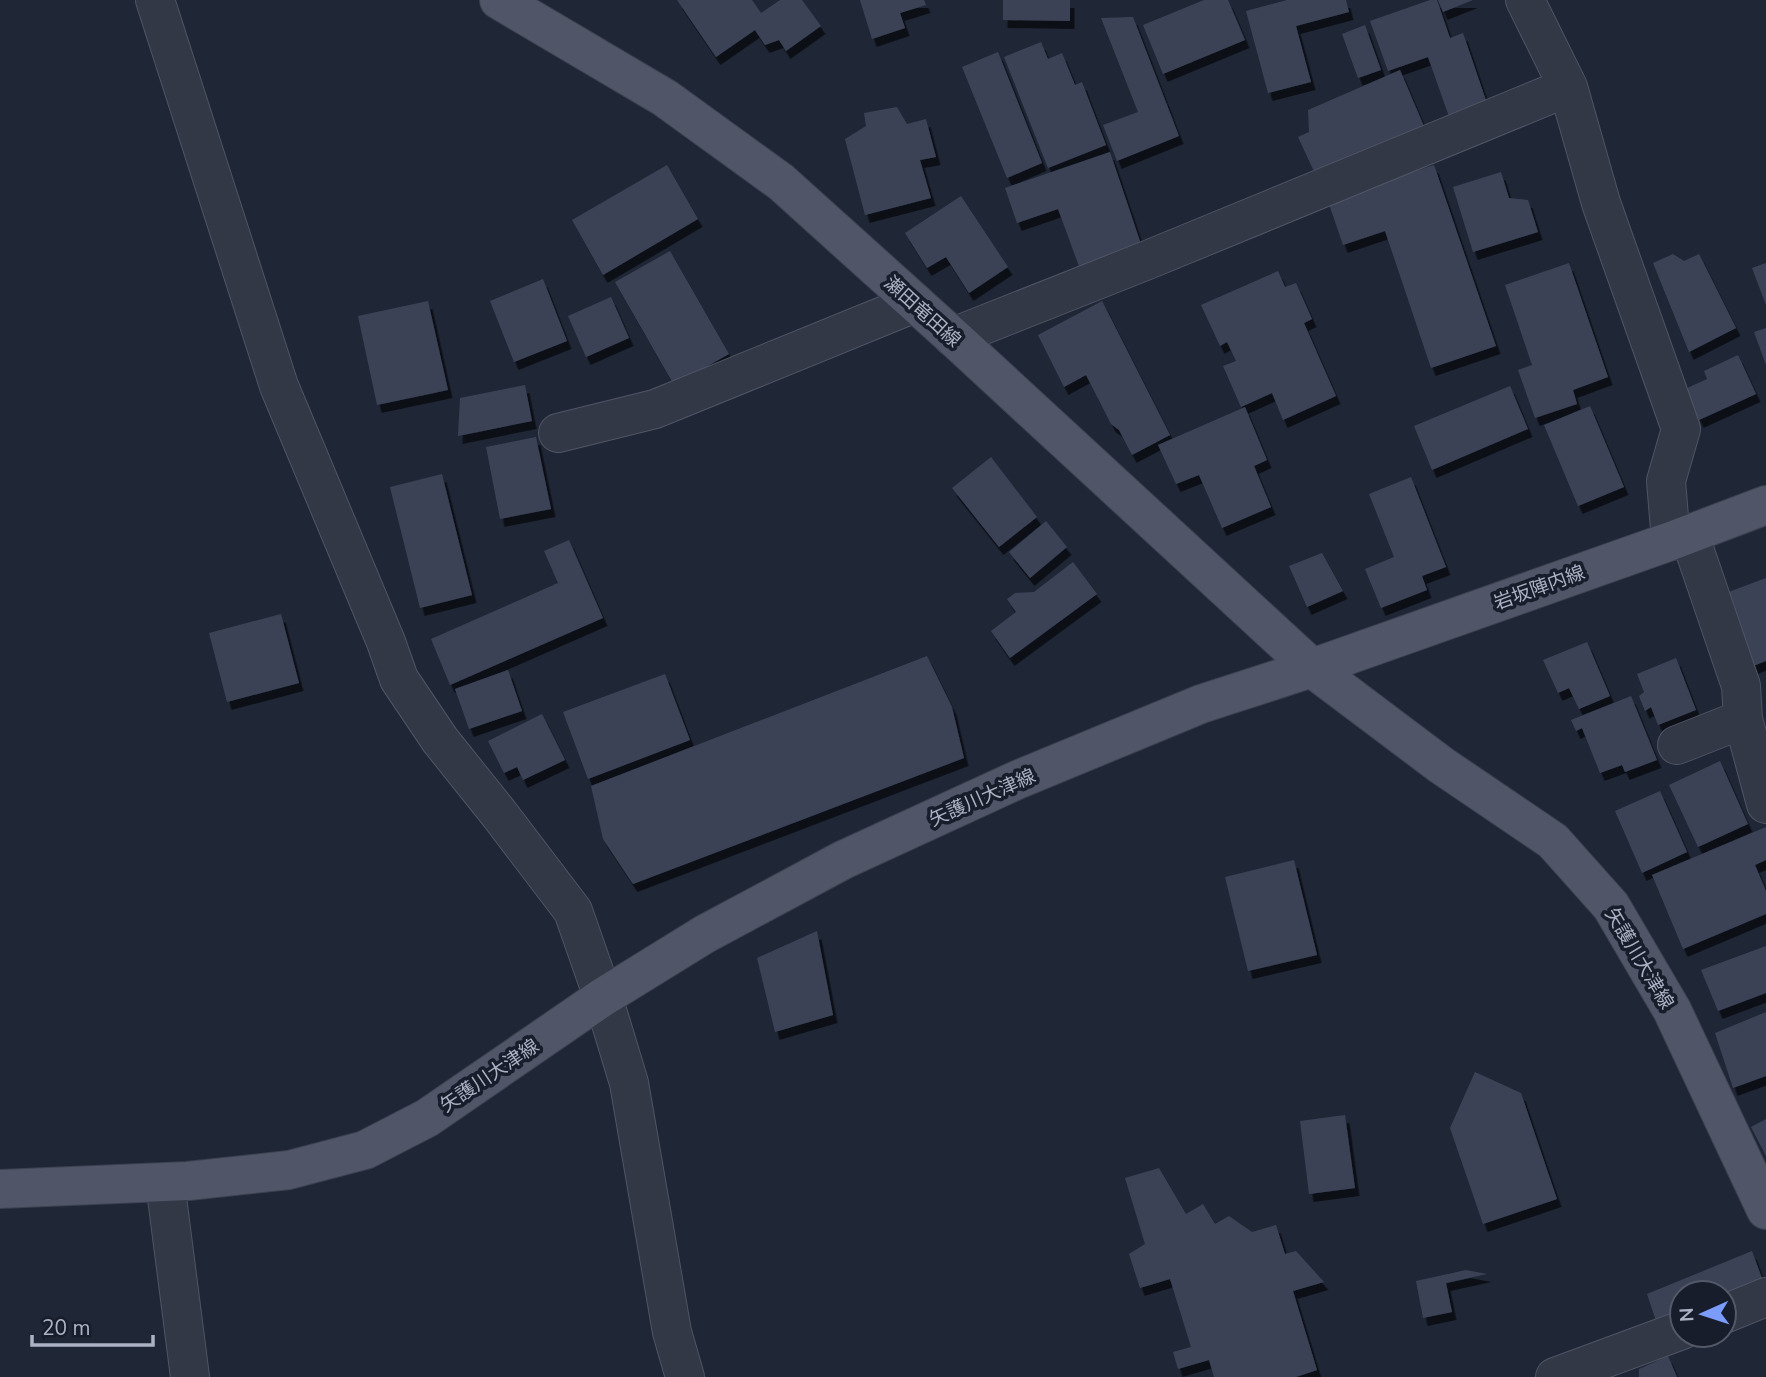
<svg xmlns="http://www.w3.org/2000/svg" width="1766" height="1377" font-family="'Nunito Sans','Noto Sans JP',sans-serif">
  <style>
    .building { fill: #3b4357; filter: url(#shadow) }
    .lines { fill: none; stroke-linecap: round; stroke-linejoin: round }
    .minor-casing { stroke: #505565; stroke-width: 40 }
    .major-casing { stroke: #3c4150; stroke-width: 40 }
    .minor { stroke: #323846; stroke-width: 38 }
    .major { stroke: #505667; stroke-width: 38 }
    .labels { text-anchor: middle; stroke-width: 7; stroke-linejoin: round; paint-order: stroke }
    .street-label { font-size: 19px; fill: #acb2c4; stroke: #181d2b }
  </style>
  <defs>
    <filter id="shadow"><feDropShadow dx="4.5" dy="8" stdDeviation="0" flood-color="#0009"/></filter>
  </defs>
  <rect width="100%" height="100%" fill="#1f2636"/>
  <path class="building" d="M 677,0 L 752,0 L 761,13 L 780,0 L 802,0 L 821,26 L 786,51 L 779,40 L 765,45 L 755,30 L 716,57 Z
    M 860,0 L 924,0 L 926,5 L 900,13 L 905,28 L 872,39 Z
    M 1003,0 L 1070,0 L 1070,21 L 1003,20 Z
    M 1204,0 L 1228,0 L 1245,40 L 1163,74 L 1143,25 Z
    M 1287,0 L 1346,0 L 1349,12 L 1296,26 L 1311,82 L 1268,93 L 1246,11 Z
    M 1430,0 L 1437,0 L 1450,38 L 1463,33 L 1491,115 L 1453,128 L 1428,57 L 1388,71 L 1370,21 Z
    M 1438,0 L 1473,0 L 1443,12 Z
    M 1133,17 L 1179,136 L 1117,161 L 1103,125 L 1138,112 L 1101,18 Z
    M 1365,25 L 1381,70 L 1358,78 L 1342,34 Z
    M 1041,42 L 1048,59 L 1062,53 L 1075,85 L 1082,82 L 1106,145 L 1048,168 L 1004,57 Z
    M 998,52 L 1042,163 L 1007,178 L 962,67 Z
    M 1400,70 L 1426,131 L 1318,180 L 1298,137 L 1309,132 L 1308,110 Z
    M 897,107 L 907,124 L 926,119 L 936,157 L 920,160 L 931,198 L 865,215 L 845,139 L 866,126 L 864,113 Z
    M 1110,152 L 1142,247 L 1080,269 L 1058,209 L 1017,223 L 1005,188 Z
    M 667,165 L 698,219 L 603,275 L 572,220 Z
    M 1434,165 L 1496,346 L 1431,368 L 1385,231 L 1343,245 L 1328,201 Z
    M 1501,172 L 1509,198 L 1528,200 L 1538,232 L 1473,252 L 1453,187 Z
    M 961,196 L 1008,267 L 969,293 L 946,257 L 927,268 L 905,233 Z
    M 670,251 L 729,354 L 674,385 L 615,282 Z
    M 1673,254 L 1684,261 L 1699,254 L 1736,328 L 1689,352 L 1653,263 Z
    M 1569,263 L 1608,377 L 1573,390 L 1577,404 L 1535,418 L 1518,370 L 1532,365 L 1505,285 Z
    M 1766,263 L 1766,305 L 1752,268 Z
    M 1278,271 L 1285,287 L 1296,283 L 1312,319 L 1304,323 L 1336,396 L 1283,420 L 1272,393 L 1241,407 L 1223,366 L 1236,361 L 1227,342 L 1220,346 L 1201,305 Z
    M 543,279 L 567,341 L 514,362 L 490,301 Z
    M 611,297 L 629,338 L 586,357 L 568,316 Z
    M 428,301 L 448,390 L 377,405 L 358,316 Z
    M 1102,301 L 1170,435 L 1132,455 L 1119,430 L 1111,424 L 1086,375 L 1064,387 L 1038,335 Z
    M 1766,328 L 1766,365 L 1754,332 Z
    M 1738,355 L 1756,394 L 1699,420 L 1685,389 L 1707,379 L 1704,371 Z
    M 525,385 L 532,421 L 458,436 L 460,398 Z
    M 1510,386 L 1528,429 L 1432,470 L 1414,426 Z
    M 1590,406 L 1624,487 L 1578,506 L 1544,425 Z
    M 1245,407 L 1267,460 L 1254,466 L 1271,507 L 1222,528 L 1199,475 L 1176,484 L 1158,445 Z
    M 536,437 L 551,509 L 500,519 L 486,447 Z
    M 991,457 L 1037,517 L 999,547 L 952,488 Z
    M 442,474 L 472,595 L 420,608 L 390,487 Z
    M 1411,477 L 1446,567 L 1422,576 L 1427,590 L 1381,608 L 1365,569 L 1394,557 L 1369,494 Z
    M 1046,521 L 1067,547 L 1030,578 L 1009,552 Z
    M 569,540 L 603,618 L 450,685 L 431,639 L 558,583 L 544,551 Z
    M 1322,553 L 1343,591 L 1307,607 L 1289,566 Z
    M 1073,562 L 1097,594 L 1010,658 L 991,631 L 1016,612 L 1007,599 L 1015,593 L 1034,592 Z
    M 1766,578 L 1766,661 L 1753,666 L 1726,593 Z
    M 281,614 L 299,683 L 227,702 L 209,633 Z
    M 1587,642 L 1610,696 L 1579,709 L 1569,688 L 1558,693 L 1543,660 Z
    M 927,656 L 952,707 L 964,758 L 633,884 L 603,839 L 591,786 Z
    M 1676,658 L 1696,710 L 1658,725 L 1651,707 L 1645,711 L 1639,696 L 1644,692 L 1637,674 Z
    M 508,670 L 522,711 L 469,729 L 455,689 Z
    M 665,674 L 690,740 L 588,779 L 563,712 Z
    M 1631,696 L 1657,760 L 1625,772 L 1622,765 L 1600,773 L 1582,728 L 1576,731 L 1571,720 Z
    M 542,714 L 565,760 L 523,780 L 517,767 L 504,773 L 488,741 Z
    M 1720,761 L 1748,824 L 1698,847 L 1669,785 Z
    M 1660,791 L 1687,852 L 1642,873 L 1615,811 Z
    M 1766,827 L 1766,860 L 1755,865 L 1766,891 L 1766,914 L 1683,949 L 1652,875 Z
    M 1294,860 L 1317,955 L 1248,971 L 1225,877 Z
    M 817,931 L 833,1015 L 775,1032 L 757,958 Z
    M 1766,946 L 1766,993 L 1718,1011 L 1701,970 Z
    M 1766,1012 L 1766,1076 L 1733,1088 L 1715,1033 Z
    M 1475,1072 L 1521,1093 L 1557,1199 L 1483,1224 L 1450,1128 Z
    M 1345,1115 L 1355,1188 L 1309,1194 L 1300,1121 Z
    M 1766,1119 L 1766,1156 L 1751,1127 Z
    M 1159,1168 L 1186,1214 L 1203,1204 L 1215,1224 L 1229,1216 L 1252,1232 L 1276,1225 L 1285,1254 L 1296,1251 L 1324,1282 L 1293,1291 L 1317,1370 L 1296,1377 L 1214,1377 L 1209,1360 L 1178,1369 L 1173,1352 L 1191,1347 L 1170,1279 L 1140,1288 L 1129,1254 L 1145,1244 L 1125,1178 Z
    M 1752,1251 L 1766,1289 L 1724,1314 L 1724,1293 L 1682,1293 L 1682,1330 L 1658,1327 L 1647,1294 Z
    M 1466,1270 L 1487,1274 L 1446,1283 L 1452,1312 L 1423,1318 L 1416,1281 Z
    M 1668,1356 L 1677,1377 L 1639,1377 L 1639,1369 Z"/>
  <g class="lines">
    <defs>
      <path id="minor" d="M 155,0 L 279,386 L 386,642 L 399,679 L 440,740 L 500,815 L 573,911 L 603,997 L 629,1083 L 672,1332 L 685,1377
        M 1525,0 L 1568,87 L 1601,203 L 1681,429 L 1666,481 L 1671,541
        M 953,337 L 1145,261 L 1568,87
        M 558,433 L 655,409 L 915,303
        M 1743,719 L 1766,804
        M 1677,745 L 1743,719 L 1741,686 L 1689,534
        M 165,1182 L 190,1377
        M 1724,1314 L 1766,1297
        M 1555,1377 L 1682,1330"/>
      <path id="major" d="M 499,0 L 665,98 L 781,182 L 953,337 L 1312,668 L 1441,765 L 1553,841 L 1611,906 L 1672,1010 L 1766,1210
        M 0,1189 L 188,1181 L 289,1170 L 365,1150 L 427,1118 L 603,997 L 705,934 L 843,860 L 1017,780 L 1201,704 L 1312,668 L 1671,541 L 1766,505"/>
    </defs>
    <use href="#minor" class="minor-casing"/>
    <use href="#major" class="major-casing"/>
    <use href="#minor" class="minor"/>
    <use href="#major" class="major"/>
  </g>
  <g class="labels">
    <g class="street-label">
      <text transform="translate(923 311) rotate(42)" y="7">瀬田竜田線</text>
      <text transform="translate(1539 587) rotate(-20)" y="7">岩坂陣内線</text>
      <text transform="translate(982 797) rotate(-24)" y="7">矢護川大津線</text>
      <text transform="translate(1640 958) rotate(59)" y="7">矢護川大津線</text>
      <text transform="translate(489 1075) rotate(-34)" y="7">矢護川大津線</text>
    </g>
  </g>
  <g transform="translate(1703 1314) rotate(267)"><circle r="33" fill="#181d2b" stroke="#535968" stroke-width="2"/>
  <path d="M0-5L12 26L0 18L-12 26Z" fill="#7b9cf9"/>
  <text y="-10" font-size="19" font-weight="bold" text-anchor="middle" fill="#acb2c4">N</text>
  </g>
  <path d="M32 1335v10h121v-10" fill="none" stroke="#acb2c4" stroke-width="3.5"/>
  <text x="42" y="1335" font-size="21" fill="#acb2c4" stroke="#181d2b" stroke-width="5" paint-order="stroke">20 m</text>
</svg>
